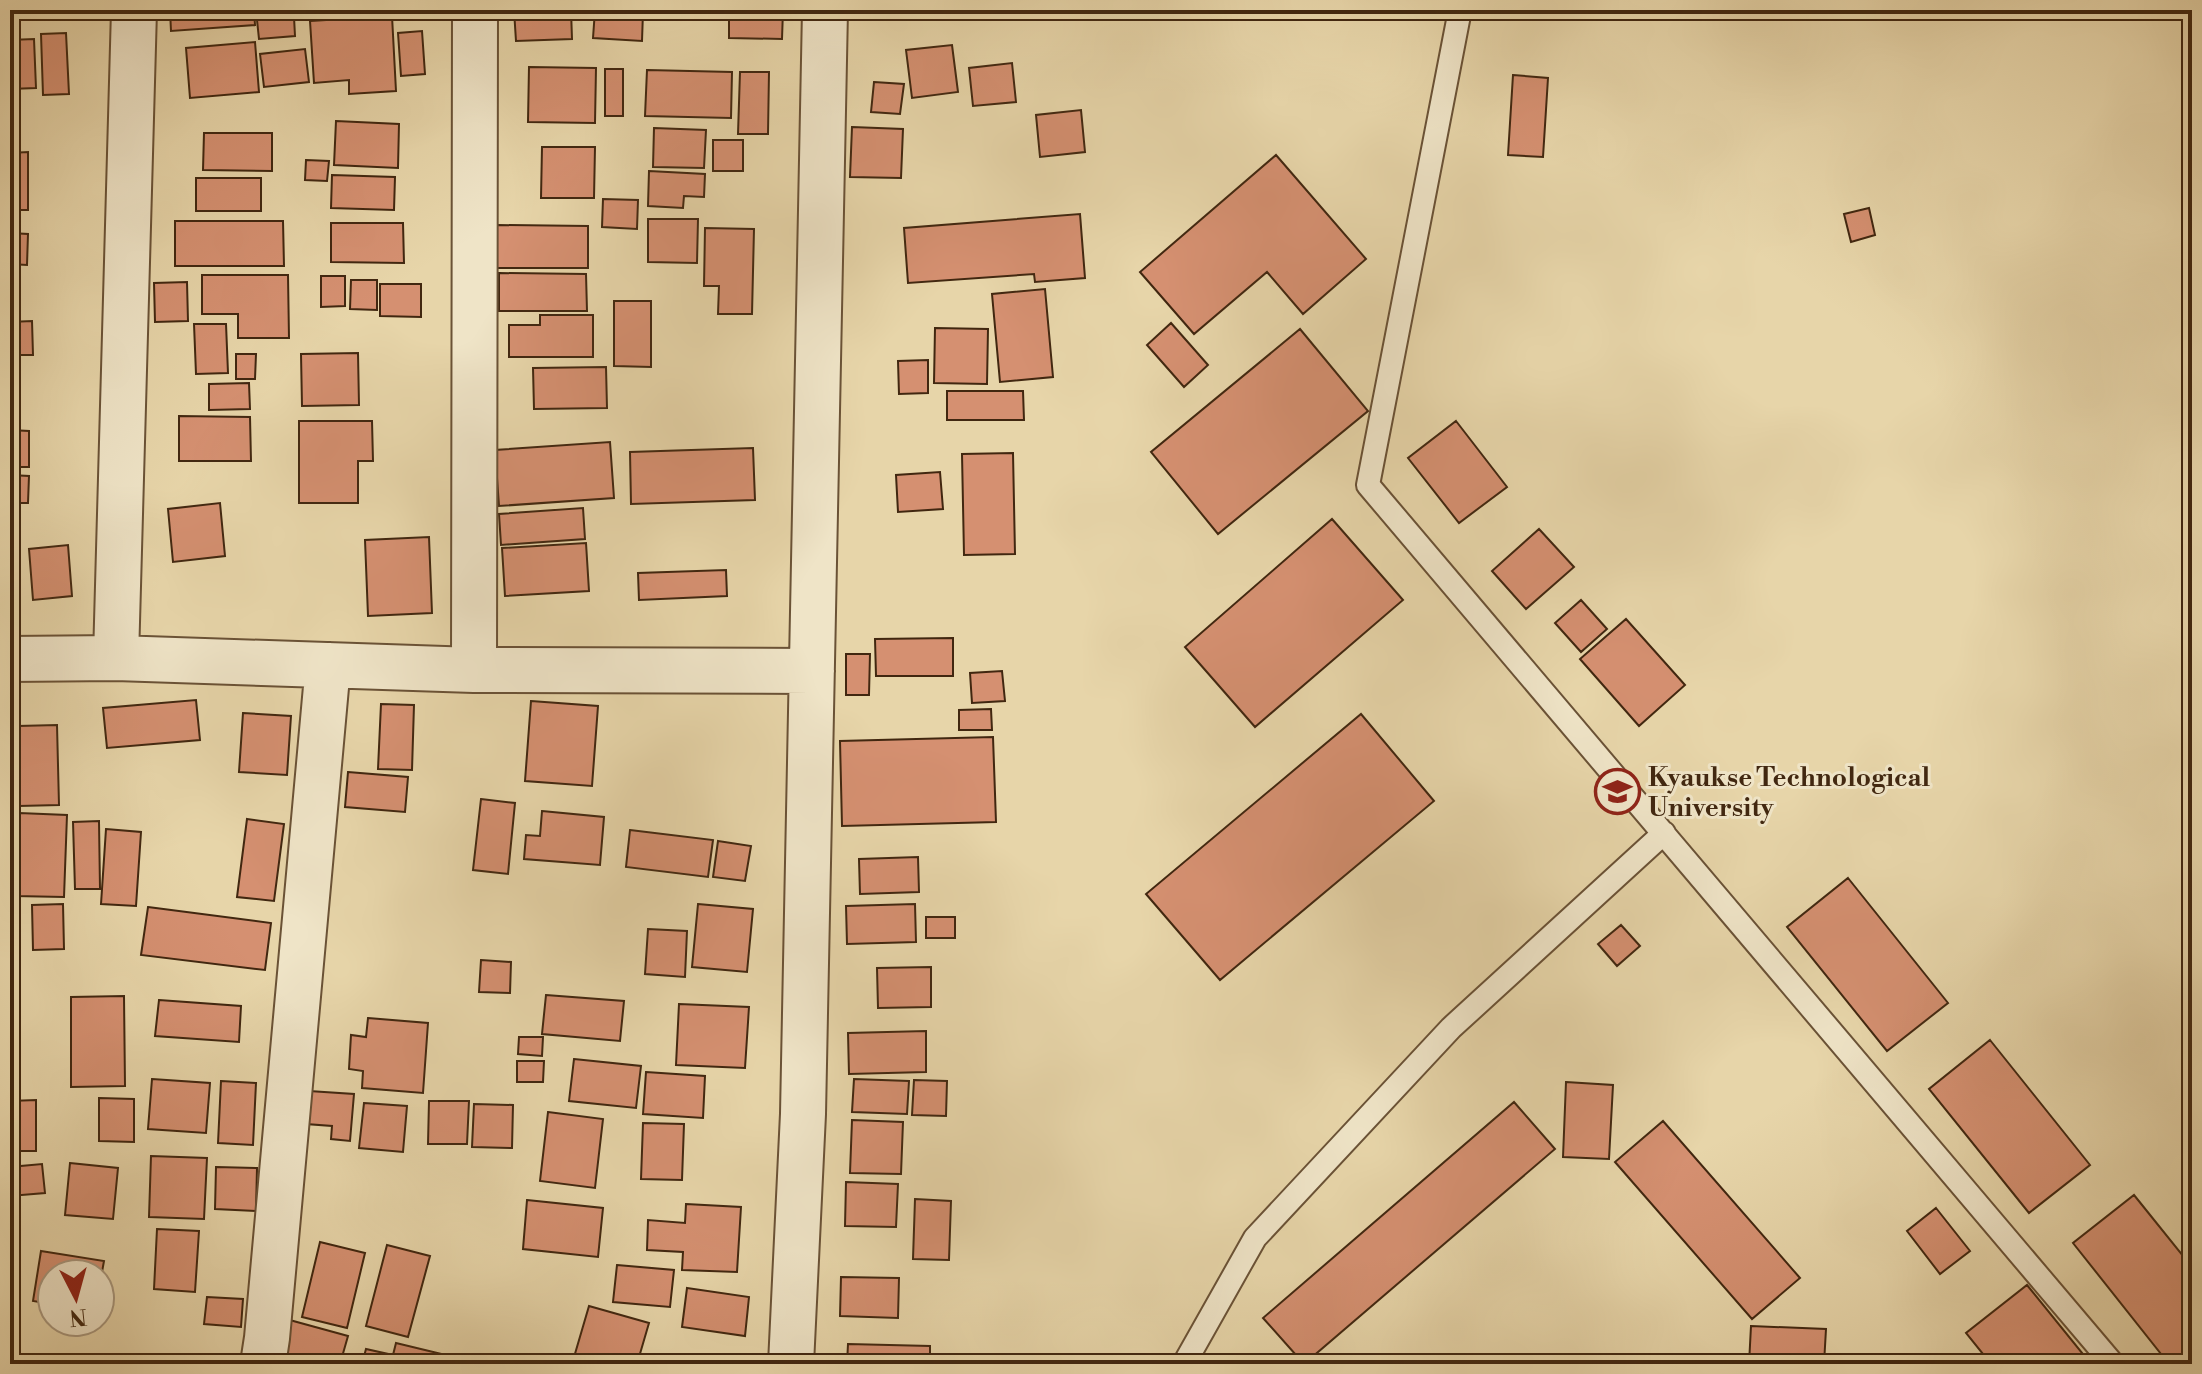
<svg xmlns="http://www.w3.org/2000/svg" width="2202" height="1374" font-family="'Libre Bodoni',serif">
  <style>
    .building { fill: #d59071; stroke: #412710; stroke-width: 2 }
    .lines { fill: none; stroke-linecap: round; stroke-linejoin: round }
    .lane-casing { stroke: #6a5236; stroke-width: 26 }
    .street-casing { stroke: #6a5236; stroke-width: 48 }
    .lane { stroke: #efe4c7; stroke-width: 22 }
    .street { stroke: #efe4c7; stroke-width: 44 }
    .labels { text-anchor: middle; stroke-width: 6; stroke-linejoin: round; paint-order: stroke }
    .poi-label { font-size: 26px; font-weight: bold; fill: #412710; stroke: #efe4c7; text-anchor: start }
  </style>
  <rect width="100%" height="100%" fill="#e7d5a9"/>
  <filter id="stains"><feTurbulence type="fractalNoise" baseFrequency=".0025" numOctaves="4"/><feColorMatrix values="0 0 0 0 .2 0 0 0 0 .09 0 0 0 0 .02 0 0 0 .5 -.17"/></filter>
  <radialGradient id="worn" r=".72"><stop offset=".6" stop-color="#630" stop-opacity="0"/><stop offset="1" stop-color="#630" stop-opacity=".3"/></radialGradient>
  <path class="building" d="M 10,10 L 15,10 L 15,32 L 10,32 Z
    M 170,10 L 254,10 L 255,25 L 171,31 Z
    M 514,10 L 571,10 L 572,39 L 516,41 Z
    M 595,10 L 643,12 L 642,41 L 593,38 Z
    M 729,10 L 783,10 L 782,39 L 729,38 Z
    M 392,16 L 396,91 L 349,94 L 349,80 L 314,83 L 310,21 Z
    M 294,17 L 295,36 L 259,39 L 257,20 Z
    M 422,31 L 425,74 L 401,76 L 398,33 Z
    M 66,33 L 69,94 L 43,95 L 41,34 Z
    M 34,39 L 36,88 L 10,89 L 10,40 Z
    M 255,42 L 259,92 L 190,98 L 186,48 Z
    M 952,45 L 958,92 L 912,98 L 906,50 Z
    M 305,49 L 309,82 L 264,87 L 260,54 Z
    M 1012,63 L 1016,102 L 973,106 L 969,68 Z
    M 529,67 L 596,68 L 595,123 L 528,122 Z
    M 605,69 L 623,69 L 623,116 L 605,116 Z
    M 647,70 L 732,72 L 731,118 L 645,116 Z
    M 740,72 L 769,72 L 768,134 L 738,134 Z
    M 1513,75 L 1548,78 L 1543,157 L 1508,155 Z
    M 874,82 L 904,84 L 900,114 L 871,112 Z
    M 1081,110 L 1085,152 L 1040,157 L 1036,115 Z
    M 336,121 L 399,124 L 398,168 L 334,165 Z
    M 852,127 L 903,129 L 901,178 L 850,177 Z
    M 654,128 L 706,130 L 704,168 L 653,167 Z
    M 204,133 L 272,133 L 272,171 L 203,170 Z
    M 713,140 L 743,140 L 743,171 L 713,171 Z
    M 542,147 L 595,147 L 594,198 L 541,198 Z
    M 28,152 L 28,210 L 10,210 L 10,153 Z
    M 1276,155 L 1366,259 L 1303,314 L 1267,272 L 1194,334 L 1140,272 Z
    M 306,160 L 329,161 L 327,181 L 305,180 Z
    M 649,171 L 705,174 L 704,197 L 684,196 L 683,208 L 648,206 Z
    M 332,175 L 395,177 L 394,210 L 331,208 Z
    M 196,178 L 261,178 L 261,211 L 196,211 Z
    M 603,199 L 638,200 L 637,229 L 602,227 Z
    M 1869,208 L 1875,235 L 1851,242 L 1844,214 Z
    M 1080,214 L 1085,278 L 1035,282 L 1034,274 L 908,283 L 904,228 Z
    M 648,219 L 698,219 L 697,263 L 648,262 Z
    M 175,221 L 283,221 L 284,266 L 175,266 Z
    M 331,223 L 403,223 L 404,263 L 331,262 Z
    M 497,225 L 588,226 L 588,268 L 496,268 Z
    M 705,228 L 754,229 L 752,314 L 718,314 L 719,286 L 704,286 Z
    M 10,233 L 28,234 L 27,265 L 10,264 Z
    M 499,273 L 586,274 L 587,311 L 499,311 Z
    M 202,275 L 288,275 L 289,338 L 238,338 L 238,314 L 202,314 Z
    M 321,276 L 345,276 L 345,306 L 321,307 Z
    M 351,280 L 377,280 L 377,310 L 350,309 Z
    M 187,282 L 188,321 L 155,322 L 154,283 Z
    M 380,284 L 421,284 L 421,317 L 380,316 Z
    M 1045,289 L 1053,377 L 1000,382 L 992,294 Z
    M 614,301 L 651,301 L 651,367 L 614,366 Z
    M 540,315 L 593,315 L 593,357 L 509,357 L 509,325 L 540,325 Z
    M 32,321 L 33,355 L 10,355 L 10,322 Z
    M 1171,323 L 1208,365 L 1184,387 L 1147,345 Z
    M 194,324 L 226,324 L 228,373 L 196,374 Z
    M 935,328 L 988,329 L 987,384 L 934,383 Z
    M 1300,329 L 1368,411 L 1218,534 L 1151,452 Z
    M 358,353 L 359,405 L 302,406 L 301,354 Z
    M 236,354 L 256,354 L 255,379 L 236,379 Z
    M 928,360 L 928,393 L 899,394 L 898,361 Z
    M 606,367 L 607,408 L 534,409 L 533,368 Z
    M 249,383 L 250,409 L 209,410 L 209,384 Z
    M 947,391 L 1023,391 L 1024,420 L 947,420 Z
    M 179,416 L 250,417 L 251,461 L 179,461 Z
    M 299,421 L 372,421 L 373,461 L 358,461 L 358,503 L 299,503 Z
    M 1456,421 L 1507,487 L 1459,523 L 1408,458 Z
    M 10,430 L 29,431 L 29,467 L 10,467 Z
    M 610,442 L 614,498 L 499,506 L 495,450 Z
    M 753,448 L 755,500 L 631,504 L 630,452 Z
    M 1013,453 L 1015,554 L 964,555 L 962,454 Z
    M 940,472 L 943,509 L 898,512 L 896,475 Z
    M 10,475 L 29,476 L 28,503 L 10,503 Z
    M 220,503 L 225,556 L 173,562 L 168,509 Z
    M 583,508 L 585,539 L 501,545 L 499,514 Z
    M 1332,519 L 1403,600 L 1255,727 L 1185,647 Z
    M 1539,529 L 1574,567 L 1526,609 L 1492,571 Z
    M 429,537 L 432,613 L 368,616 L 365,540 Z
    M 586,543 L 589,591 L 505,596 L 502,548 Z
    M 10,545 L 14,545 L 17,600 L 10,600 Z
    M 68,545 L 72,596 L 33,600 L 29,549 Z
    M 726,570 L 727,596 L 639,600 L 638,573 Z
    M 1581,600 L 1607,629 L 1581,652 L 1555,623 Z
    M 1626,619 L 1685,685 L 1639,726 L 1580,659 Z
    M 953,638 L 953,676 L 876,676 L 875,639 Z
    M 846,654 L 870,654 L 869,695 L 846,695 Z
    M 1002,671 L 1005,701 L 972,703 L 970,673 Z
    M 196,700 L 200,740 L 107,748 L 103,708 Z
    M 531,701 L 598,706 L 592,786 L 525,781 Z
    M 381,704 L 414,705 L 412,770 L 378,769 Z
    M 991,709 L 992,730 L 959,730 L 959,710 Z
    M 243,713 L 291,716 L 287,775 L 239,772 Z
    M 1361,714 L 1434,801 L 1220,980 L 1146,894 Z
    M 57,725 L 59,805 L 19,806 L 18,726 Z
    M 993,737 L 996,822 L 842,826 L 840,741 Z
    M 348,772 L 408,777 L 405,812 L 345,807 Z
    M 481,799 L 515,803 L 508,874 L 473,870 Z
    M 542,811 L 604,817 L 600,865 L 524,859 L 526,835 L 540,836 Z
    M 19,813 L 67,815 L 64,897 L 15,896 Z
    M 247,819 L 284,824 L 274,901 L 237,897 Z
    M 99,821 L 100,889 L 75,889 L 73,822 Z
    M 106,829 L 141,832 L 136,906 L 101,904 Z
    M 630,830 L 713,840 L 708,877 L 626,867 Z
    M 718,841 L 751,846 L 745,881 L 713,877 Z
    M 918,857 L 919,892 L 860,894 L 859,859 Z
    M 1848,878 L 1948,1003 L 1887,1051 L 1787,927 Z
    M 63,904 L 64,949 L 33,950 L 32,905 Z
    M 698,904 L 753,909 L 747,972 L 692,967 Z
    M 915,904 L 916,942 L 847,944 L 846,906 Z
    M 148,907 L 271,923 L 265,970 L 141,955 Z
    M 926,917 L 955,917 L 955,938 L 926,938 Z
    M 1621,925 L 1640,946 L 1617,966 L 1598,944 Z
    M 648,929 L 687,931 L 685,977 L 645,974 Z
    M 481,960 L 511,962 L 510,993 L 479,992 Z
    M 931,967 L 931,1007 L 878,1008 L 877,968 Z
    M 546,995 L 624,1001 L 620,1041 L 542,1034 Z
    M 124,996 L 125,1086 L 71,1087 L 71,997 Z
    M 159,1000 L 241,1006 L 239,1042 L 155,1036 Z
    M 679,1004 L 749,1007 L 745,1068 L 676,1065 Z
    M 368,1018 L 428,1023 L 423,1093 L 362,1088 L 363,1071 L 349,1069 L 351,1035 L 366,1037 Z
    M 926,1031 L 926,1072 L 849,1074 L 848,1033 Z
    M 519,1037 L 543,1037 L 542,1056 L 518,1054 Z
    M 1990,1040 L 2090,1165 L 2029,1213 L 1929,1089 Z
    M 574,1059 L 641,1066 L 636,1108 L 569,1101 Z
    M 517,1061 L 544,1061 L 543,1082 L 517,1082 Z
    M 646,1072 L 705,1076 L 703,1118 L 643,1114 Z
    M 152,1079 L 210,1083 L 206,1133 L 148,1129 Z
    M 854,1079 L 909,1081 L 907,1114 L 852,1112 Z
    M 914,1080 L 947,1081 L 946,1116 L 912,1115 Z
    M 221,1081 L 256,1083 L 253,1145 L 218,1143 Z
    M 1566,1082 L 1613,1085 L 1609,1159 L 1563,1157 Z
    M 309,1091 L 354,1094 L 350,1141 L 331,1139 L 332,1126 L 306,1124 Z
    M 99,1098 L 134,1099 L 134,1142 L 99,1141 Z
    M 36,1100 L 36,1151 L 10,1151 L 10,1101 Z
    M 429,1101 L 469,1101 L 467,1144 L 428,1144 Z
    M 1514,1102 L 1555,1149 L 1304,1364 L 1263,1318 Z
    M 364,1103 L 407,1106 L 403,1152 L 359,1148 Z
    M 474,1104 L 513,1105 L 512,1148 L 472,1147 Z
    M 548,1112 L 603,1119 L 595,1188 L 540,1181 Z
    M 852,1120 L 903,1122 L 901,1174 L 850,1173 Z
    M 1663,1121 L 1800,1278 L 1752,1319 L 1615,1162 Z
    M 643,1123 L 684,1124 L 682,1180 L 641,1179 Z
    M 151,1156 L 207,1158 L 204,1219 L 149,1217 Z
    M 70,1163 L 118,1168 L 113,1219 L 65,1215 Z
    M 42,1164 L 45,1193 L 10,1196 L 10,1167 Z
    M 216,1167 L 257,1168 L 256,1211 L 215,1209 Z
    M 846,1182 L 898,1184 L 896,1227 L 845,1226 Z
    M 2134,1195 L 2192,1267 L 2192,1353 L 2178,1364 L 2169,1364 L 2073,1243 Z
    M 915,1199 L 951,1201 L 949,1260 L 913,1259 Z
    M 527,1200 L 603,1208 L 598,1257 L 523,1249 Z
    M 686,1204 L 741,1207 L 737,1272 L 682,1270 L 683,1252 L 647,1250 L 648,1220 L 685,1223 Z
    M 1936,1208 L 1970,1251 L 1940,1274 L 1907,1231 Z
    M 157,1229 L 199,1231 L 195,1292 L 154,1289 Z
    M 320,1242 L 365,1253 L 347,1328 L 302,1317 Z
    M 387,1245 L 430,1256 L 408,1337 L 366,1326 Z
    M 41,1251 L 104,1261 L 100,1283 L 100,1274 L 52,1274 L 52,1304 L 33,1301 Z
    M 10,1256 L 17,1256 L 19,1285 L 10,1286 Z
    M 617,1265 L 674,1270 L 670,1307 L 613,1302 Z
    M 841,1277 L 899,1278 L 898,1318 L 840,1316 Z
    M 2027,1285 L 2091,1364 L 1991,1364 L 1966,1333 Z
    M 687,1288 L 749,1297 L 745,1336 L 682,1327 Z
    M 207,1297 L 243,1299 L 241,1327 L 204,1324 Z
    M 589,1306 L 649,1323 L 637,1364 L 572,1364 Z
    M 286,1319 L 348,1336 L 340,1364 L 292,1364 L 294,1357 L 277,1352 Z
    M 1751,1326 L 1826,1329 L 1824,1364 L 1749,1364 Z
    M 396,1343 L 454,1357 L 453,1364 L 362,1364 L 366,1349 L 393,1355 Z
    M 848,1344 L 930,1346 L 930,1364 L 847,1364 Z
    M 10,1353 L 43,1364 L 10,1364 Z"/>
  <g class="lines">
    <defs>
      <path id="lane" d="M 1460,10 L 1368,485 L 2113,1364
        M 1184,1364 L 1255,1238 L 1451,1028 L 1664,833"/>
      <path id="street" d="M 116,658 L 134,10
        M 10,659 L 116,658 L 474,670 L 812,671
        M 474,670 L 475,10
        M 263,1364 L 267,1338 L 328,665
        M 791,1364 L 803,1114 L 825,10"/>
    </defs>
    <use href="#lane" class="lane-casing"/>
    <use href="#street" class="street-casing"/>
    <use href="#lane" class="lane"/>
    <use href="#street" class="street"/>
  </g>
  <defs>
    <symbol id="university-ring" viewBox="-11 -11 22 22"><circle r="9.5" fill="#efe4c7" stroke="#8f2418" stroke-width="1.5"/><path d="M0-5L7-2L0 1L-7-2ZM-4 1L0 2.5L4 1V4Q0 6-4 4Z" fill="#8f2418"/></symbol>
  </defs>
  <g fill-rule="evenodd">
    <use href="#university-ring" x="1592" y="766" width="51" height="51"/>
  </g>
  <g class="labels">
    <g class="poi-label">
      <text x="1648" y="786">Kyaukse Technological<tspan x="1648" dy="30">University</tspan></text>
    </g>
  </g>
  <rect width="2202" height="1374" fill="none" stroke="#e7d5a9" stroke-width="40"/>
  <rect x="12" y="12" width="2178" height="1350" fill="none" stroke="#412710" stroke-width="4"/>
  <rect x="20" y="20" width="2162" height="1334" fill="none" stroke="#412710" stroke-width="2"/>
  <g transform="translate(76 1298) rotate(174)"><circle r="38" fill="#efe4c7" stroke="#a9987e" stroke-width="2"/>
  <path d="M0-6L14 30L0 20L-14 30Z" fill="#8f2418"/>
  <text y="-12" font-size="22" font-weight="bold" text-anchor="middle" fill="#412710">N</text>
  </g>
  <rect width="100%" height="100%" filter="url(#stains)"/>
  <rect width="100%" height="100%" fill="url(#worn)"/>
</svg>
